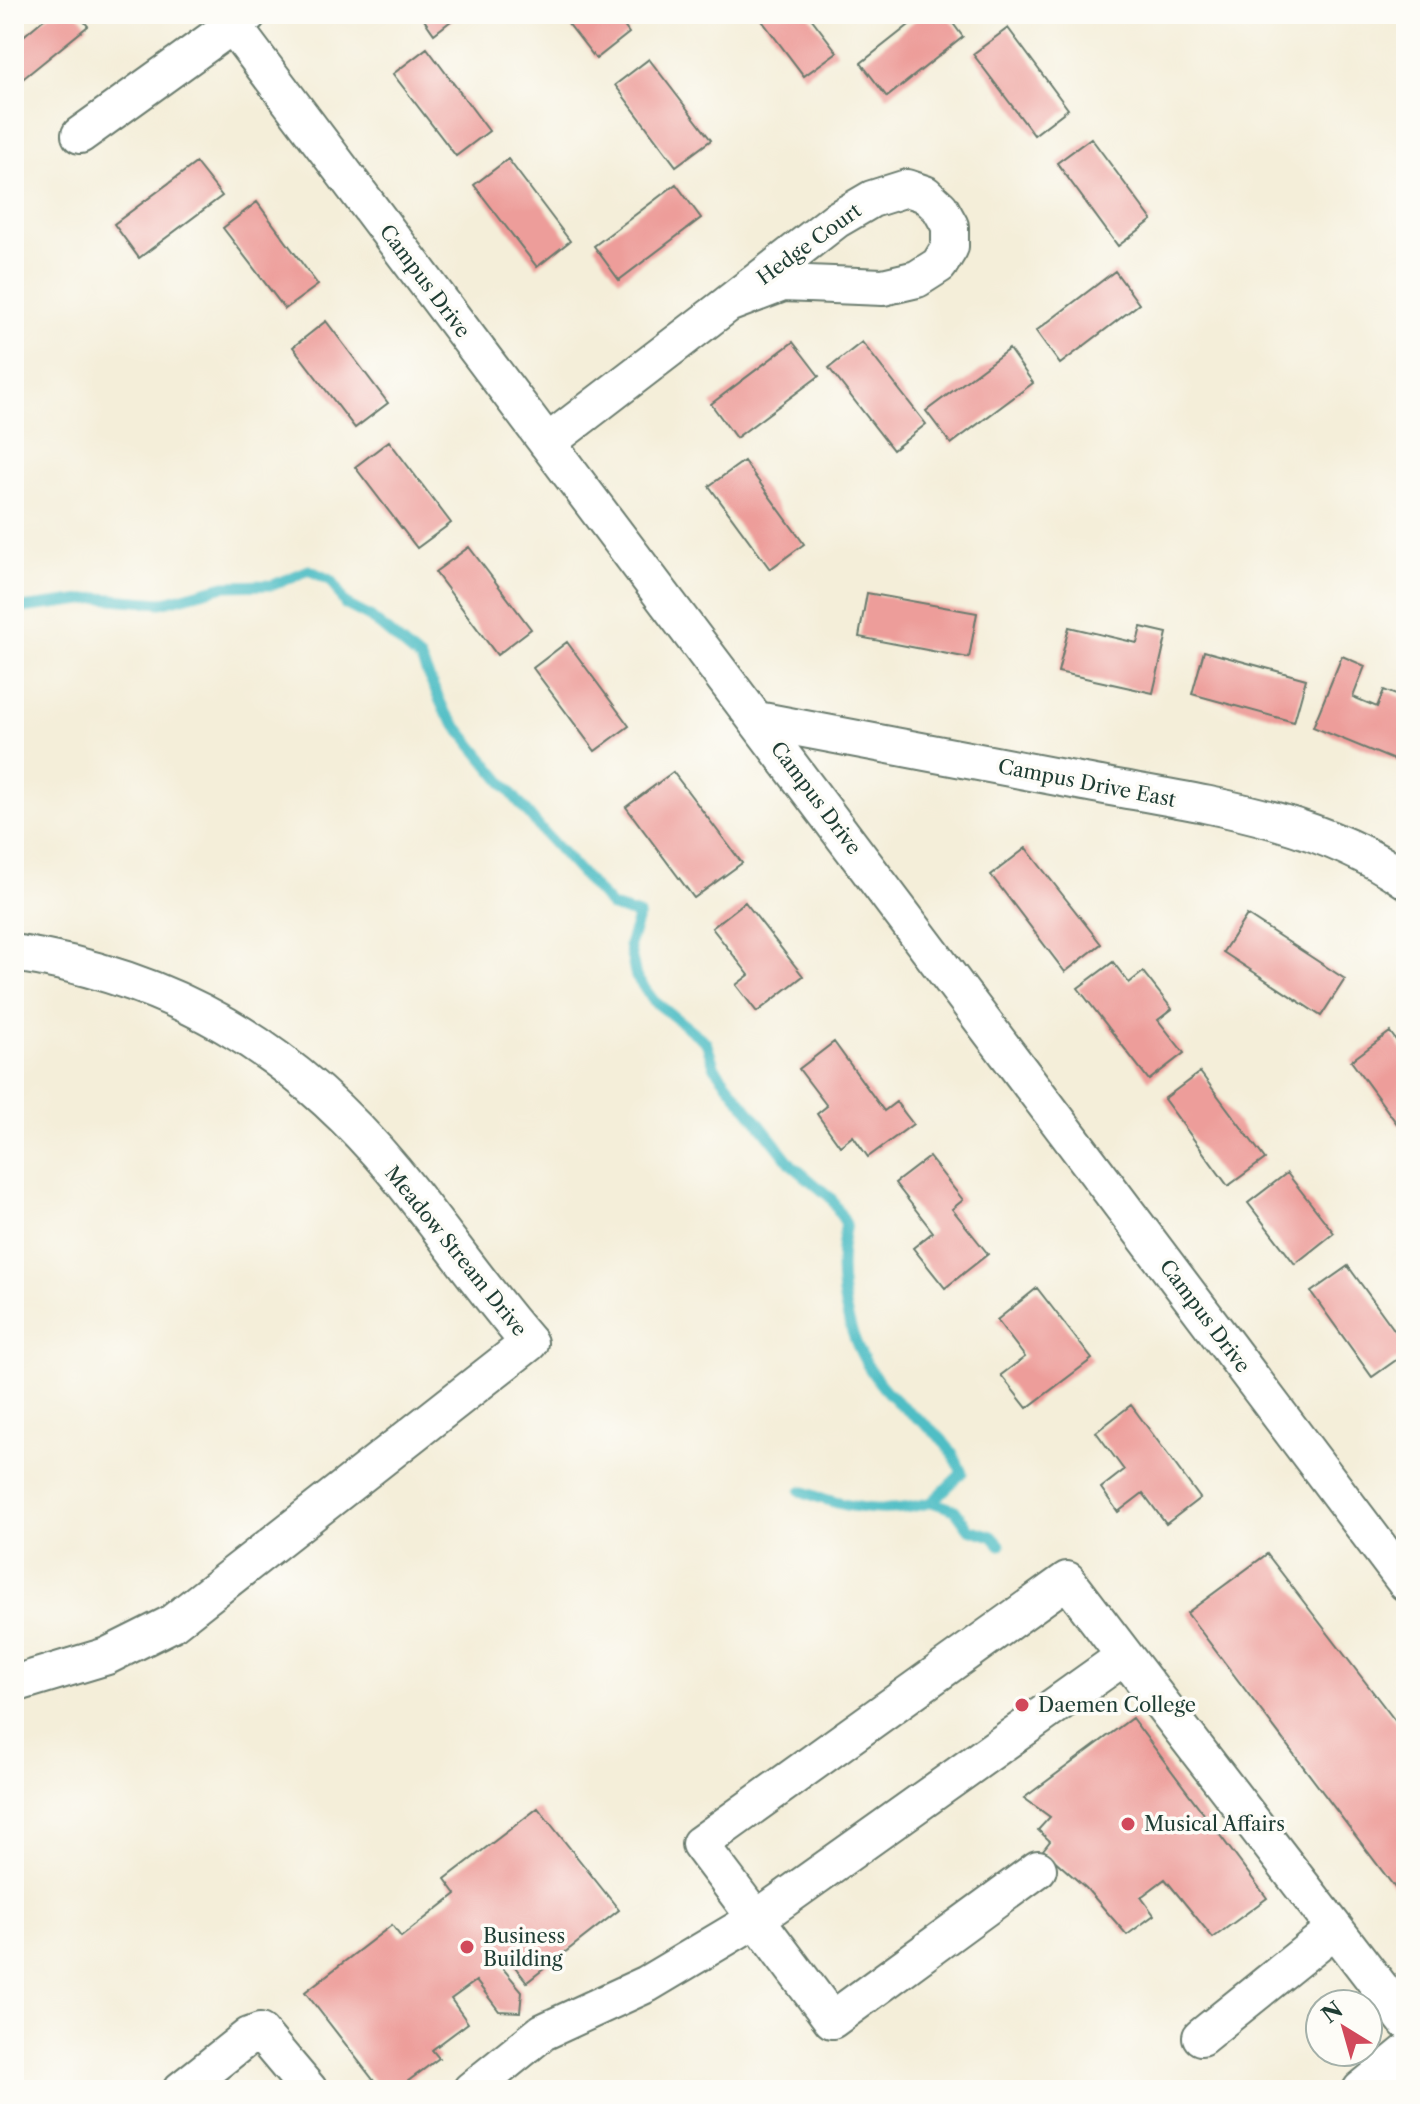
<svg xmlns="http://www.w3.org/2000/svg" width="1420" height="2104" font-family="'Libre Caslon Text',serif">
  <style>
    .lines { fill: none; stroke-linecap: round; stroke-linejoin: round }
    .stream { stroke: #50bec5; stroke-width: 11 }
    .building { fill: #ed9d9a }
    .minor-casing { stroke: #6a7b6e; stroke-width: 40 }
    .minor { stroke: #fff; stroke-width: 36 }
    .poi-dot { fill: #d1495b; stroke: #fdfcf7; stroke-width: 3 }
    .labels { text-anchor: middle; stroke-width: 7; stroke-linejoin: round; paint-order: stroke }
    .street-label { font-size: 20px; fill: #1f3d34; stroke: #fdfcf7 }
    .poi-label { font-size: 20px; fill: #1f3d34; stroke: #fdfcf7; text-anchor: start }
  </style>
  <rect width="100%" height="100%" fill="#fdfcf7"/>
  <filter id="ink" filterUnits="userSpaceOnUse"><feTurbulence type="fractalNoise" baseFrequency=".0125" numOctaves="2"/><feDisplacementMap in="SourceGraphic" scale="16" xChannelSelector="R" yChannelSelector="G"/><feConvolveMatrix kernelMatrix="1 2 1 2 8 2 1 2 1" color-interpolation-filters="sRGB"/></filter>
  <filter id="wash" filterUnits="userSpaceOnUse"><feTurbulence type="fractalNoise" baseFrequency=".006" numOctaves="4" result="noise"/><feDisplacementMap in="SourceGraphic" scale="32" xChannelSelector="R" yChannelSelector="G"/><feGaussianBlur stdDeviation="1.8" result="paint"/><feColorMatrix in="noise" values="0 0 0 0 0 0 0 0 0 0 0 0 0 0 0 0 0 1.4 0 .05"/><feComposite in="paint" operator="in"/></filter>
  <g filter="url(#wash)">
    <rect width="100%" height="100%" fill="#f4eed9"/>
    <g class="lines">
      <path class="stream" d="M 14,609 L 99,598 L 161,603 L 224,586 L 273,585 L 309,570 L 332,581 L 345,604 L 370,617 L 421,660 L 445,712 L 544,833 L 612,907 L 639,915 L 629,945 L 636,977 L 654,1001 L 706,1042 L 715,1068 L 792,1165 L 831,1198 L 846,1224 C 832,1285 849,1357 896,1401 C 927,1428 945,1432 962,1473 L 932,1502 L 955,1510 L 969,1529 L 992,1536 L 1000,1545
        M 801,1491 C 845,1508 885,1516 932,1502"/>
    </g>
    <g id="blocks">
      <path class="building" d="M 50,14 L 78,14 L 88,26 L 14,86 L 14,44 Z
        M 420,14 L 460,14 L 434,34 Z
        M 561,14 L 615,14 L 629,33 L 596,59 Z
        M 757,14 L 808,14 L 837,52 L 804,76 Z
        M 923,14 L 946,14 L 963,37 L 887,97 L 861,63 Z
        M 1008,28 L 1068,109 L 1034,135 L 973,54 Z
        M 427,48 L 489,131 L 456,156 L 393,74 Z
        M 649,59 L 711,140 L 676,166 L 615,85 Z
        M 1091,138 L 1152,220 L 1118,246 L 1057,163 Z
        M 508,159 L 570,241 L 537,267 L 474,185 Z
        M 196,163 L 222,196 L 139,258 L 114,224 Z
        M 676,184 L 701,218 L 619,280 L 594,246 Z
        M 257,202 L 318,285 L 285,309 L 223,228 Z
        M 1115,271 L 1139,304 L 1060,364 L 1036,331 Z
        M 326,321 L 388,403 L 355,428 L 293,347 Z
        M 793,342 L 819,376 L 736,438 L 711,404 Z
        M 862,342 L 926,424 L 893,450 L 829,368 Z
        M 1009,349 L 1033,383 L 951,444 L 926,411 Z
        M 389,441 L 451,523 L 417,548 L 355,467 Z
        M 744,461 L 804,544 L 770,569 L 709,486 Z
        M 469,547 L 531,629 L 497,655 L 435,572 Z
        M 867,593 L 977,613 L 969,658 L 859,637 Z
        M 1069,627 L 1137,643 L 1141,627 L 1167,633 L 1153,693 L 1058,672 Z
        M 567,642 L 629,726 L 595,751 L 533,668 Z
        M 1204,651 L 1306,679 L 1294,722 L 1192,694 Z
        M 1342,656 L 1365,666 L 1353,697 L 1377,707 L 1384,690 L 1406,699 L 1401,716 L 1406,718 L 1406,765 L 1313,727 Z
        M 673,772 L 742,863 L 694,898 L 626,807 Z
        M 1026,848 L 1101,944 L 1065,972 L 991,875 Z
        M 745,902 L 803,976 L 757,1012 L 736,985 L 749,975 L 712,928 Z
        M 1247,915 L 1345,979 L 1321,1016 L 1223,952 Z
        M 1113,962 L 1129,983 L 1143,972 L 1172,1009 L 1158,1020 L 1184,1053 L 1149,1080 L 1078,988 Z
        M 1390,1032 L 1406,1054 L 1406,1119 L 1398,1125 L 1351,1061 Z
        M 834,1042 L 884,1111 L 896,1102 L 913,1124 L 868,1157 L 853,1136 L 840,1146 L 817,1114 L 827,1106 L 799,1069 Z
        M 1200,1072 L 1265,1159 L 1228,1186 L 1164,1099 Z
        M 929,1157 L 963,1200 L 952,1209 L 988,1254 L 945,1288 L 913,1248 L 933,1232 L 895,1183 Z
        M 1287,1173 L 1334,1233 L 1295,1264 L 1248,1203 Z
        M 1348,1266 L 1406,1346 L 1406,1353 L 1372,1377 L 1311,1292 Z
        M 1037,1288 L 1092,1359 L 1027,1408 L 1001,1375 L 1025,1357 L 997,1320 Z
        M 1131,1405 L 1200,1498 L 1166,1524 L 1143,1493 L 1118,1512 L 1101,1488 L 1124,1470 L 1096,1432 Z
        M 1267,1554 L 1406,1735 L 1406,1894 L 1402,1897 L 1187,1613 Z
        M 1132,1718 L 1267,1898 L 1213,1938 L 1165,1879 L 1141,1897 L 1154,1915 L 1127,1935 L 1086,1888 L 1043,1850 L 1050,1841 L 1038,1830 L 1050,1817 L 1024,1798 Z
        M 538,1808 L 619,1910 L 527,1982 L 508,1958 L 499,1964 L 522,1991 L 520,2012 L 499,2011 L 476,1981 L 451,1999 L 468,2023 L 432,2050 L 439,2058 L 396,2090 L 381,2090 L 305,1992 L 392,1925 L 401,1937 L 456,1894 L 445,1879 Z"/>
    </g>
  </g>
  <g filter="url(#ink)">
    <use href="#blocks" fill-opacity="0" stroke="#6a7b6e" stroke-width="2"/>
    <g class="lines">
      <defs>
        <path id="minor" d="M 224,14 L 1406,1583
          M 80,135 L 248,14
          M 547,443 L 728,304 L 783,283 L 883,287 L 917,279 L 939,265 L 950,247 L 950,226 L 940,208 L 925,194 L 907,188 L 872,199 L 836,220 L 728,304
          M 757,720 C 866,741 975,761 1084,782 C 1194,803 1313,815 1406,880
          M 14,953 C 172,977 292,1048 394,1171 C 441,1228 481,1288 529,1343 L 171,1624 L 107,1656 L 14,1684
          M 1038,1869 L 832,2020 L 700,1844 L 1067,1580 L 1125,1656
          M 1201,2037 L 1335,1929
          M 181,2090 L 249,2036 L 260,2032 L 309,2090
          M 471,2090 L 543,2032 L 647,1984 L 756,1919 L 1125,1656 L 1406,2021
          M 1361,2090 L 1406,2053"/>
      </defs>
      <use href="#minor" class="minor-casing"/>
      <use href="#minor" class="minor"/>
    </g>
  </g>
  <g class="poi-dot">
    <circle cx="1022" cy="1705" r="8"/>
    <circle cx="1128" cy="1824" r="8"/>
    <circle cx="467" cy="1947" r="8"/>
  </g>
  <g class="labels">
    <g class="street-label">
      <text transform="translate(809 244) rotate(-36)" y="7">Hedge Court</text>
      <text transform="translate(425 281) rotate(53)" y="7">Campus Drive</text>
      <text transform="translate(1087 783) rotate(11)" y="7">Campus Drive East</text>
      <text transform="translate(816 798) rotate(53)" y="7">Campus Drive</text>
      <text transform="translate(456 1251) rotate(51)" y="7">Meadow Stream Drive</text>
      <text transform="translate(1205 1316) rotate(53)" y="7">Campus Drive</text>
    </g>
    <g class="poi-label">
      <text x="1038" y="1712">Daemen College</text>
      <text x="1144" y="1831">Musical Affairs</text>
      <text x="483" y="1943">Business<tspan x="483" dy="23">Building</tspan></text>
    </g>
  </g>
  <rect width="1420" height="2104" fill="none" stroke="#fdfcf7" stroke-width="48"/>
  <g transform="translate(1344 2028) rotate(323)"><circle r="38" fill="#fdfcf7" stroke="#a4b0a9" stroke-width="2"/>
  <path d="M0-6L14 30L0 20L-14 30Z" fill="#d1495b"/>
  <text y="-12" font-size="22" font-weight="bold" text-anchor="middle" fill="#1f3d34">N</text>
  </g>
</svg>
